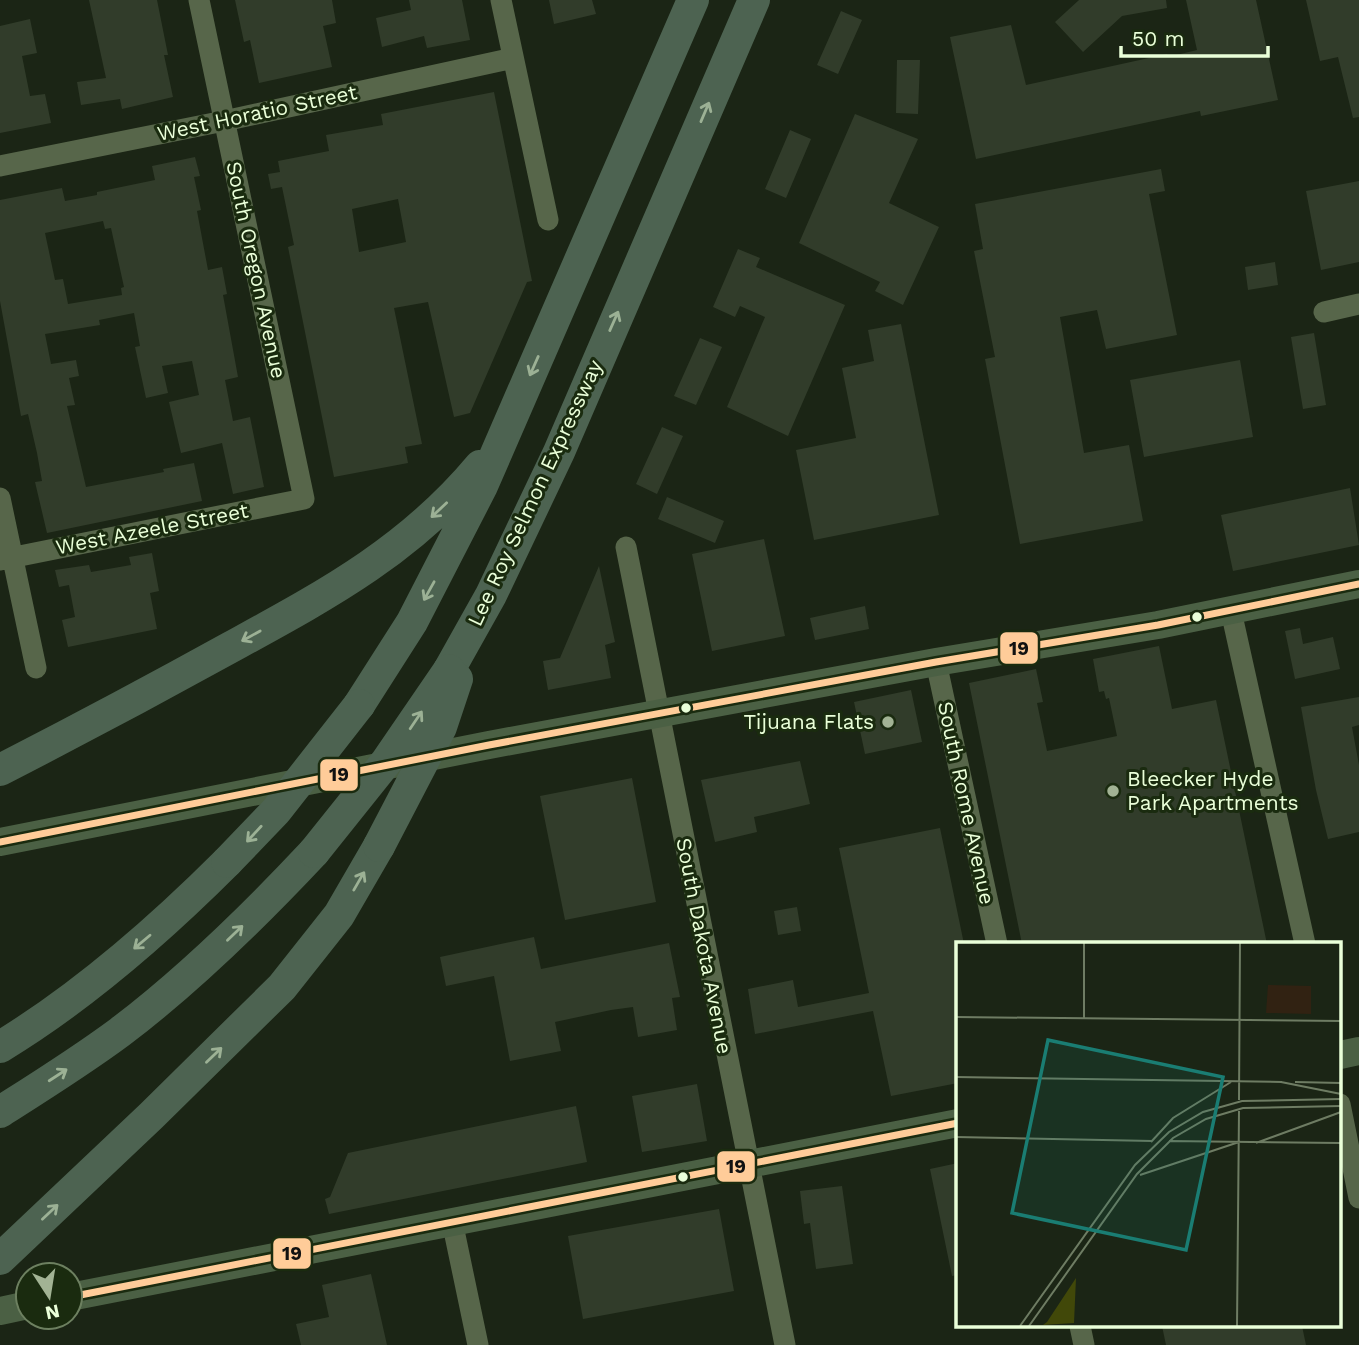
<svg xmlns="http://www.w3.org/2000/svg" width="1359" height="1345" font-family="'Work Sans',sans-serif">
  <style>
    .building { fill: #313c2a; fill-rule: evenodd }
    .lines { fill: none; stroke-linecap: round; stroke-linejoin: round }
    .minor { stroke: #57664a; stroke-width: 21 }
    .major { stroke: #4b6044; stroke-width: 28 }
    .highway { stroke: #4d6351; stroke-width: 32 }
    .highway-bridge { stroke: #4d6351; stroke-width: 32 }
    .bus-1-casing { stroke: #1a2b0f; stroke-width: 12 }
    .bus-1 { stroke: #fc9; stroke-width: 7 }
    .oneway { stroke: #9cb195 }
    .bus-dot { fill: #eaffd9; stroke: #1a2b0f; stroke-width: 2.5 }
    .poi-dot { fill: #a2b394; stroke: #1a2b0f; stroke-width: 2.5 }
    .labels { text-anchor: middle; stroke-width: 6; stroke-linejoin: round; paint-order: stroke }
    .street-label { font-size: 21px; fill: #eaffd9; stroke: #1a2b0f }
    .poi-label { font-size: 21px; fill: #eaffd9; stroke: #1a2b0f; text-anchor: end }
    .inset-road { fill: none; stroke: #6e7c63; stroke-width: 2 }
    .view { fill: #1a7d73; fill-opacity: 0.15; stroke: #1a7d73; stroke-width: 3.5 }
    .inset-edge { fill: none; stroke: #eaffd9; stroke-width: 3.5 }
    .line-badge { stroke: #1a2b0f; stroke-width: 2.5 }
    .pale-badge-label { font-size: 19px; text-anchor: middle; font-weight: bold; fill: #111 }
  </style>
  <rect width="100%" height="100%" fill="#1b2515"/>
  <path class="building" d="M 89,0 L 157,0 L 168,55 L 164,55 L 173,97 L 122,109 L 120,99 L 81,105 L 77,82 L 106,78 Z
    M 235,0 L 332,0 L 336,23 L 323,26 L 332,67 L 259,83 L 250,40 L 244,42 Z
    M 409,0 L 462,0 L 470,40 L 427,48 L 424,36 L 382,47 L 376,18 L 411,10 Z
    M 549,0 L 592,0 L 596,14 L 554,24 Z
    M 1079,0 L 1166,0 L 1167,8 L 1122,16 L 1083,52 L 1055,22 Z
    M 1186,0 L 1256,0 L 1278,100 L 1201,116 L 1200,111 L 976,159 L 950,37 L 1011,25 L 1026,85 L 1167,54 L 1168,57 L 1197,50 Z
    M 1306,0 L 1359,0 L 1359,117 L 1353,118 L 1338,57 L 1320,61 Z
    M 841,11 L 862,20 L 838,74 L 817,65 Z
    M 30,19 L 37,53 L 22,56 L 30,96 L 45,94 L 51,123 L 0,133 L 0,26 Z
    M 897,60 L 920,60 L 918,114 L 896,113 Z
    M 494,92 L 532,281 L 527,282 L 470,413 L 454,417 L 428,302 L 394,308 L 422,444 L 405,447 L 408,463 L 334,477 L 288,247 L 294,245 L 282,187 L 271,189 L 268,174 L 280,172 L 278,161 L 329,151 L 326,135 L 383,125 L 381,114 ZM 398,199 L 406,242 L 359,252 L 352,209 Z
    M 855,114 L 918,139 L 889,203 L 939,227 L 903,305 L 875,291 L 880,282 L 799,243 Z
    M 790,130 L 811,139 L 786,198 L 765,189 Z
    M 195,157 L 200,176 L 194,177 L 201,210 L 197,211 L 208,270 L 222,267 L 227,294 L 223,295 L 238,377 L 225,380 L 233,421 L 250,417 L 264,487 L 233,494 L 222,443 L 181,453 L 169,402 L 199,395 L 192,361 L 162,366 L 168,393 L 146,398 L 135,347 L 140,346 L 134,313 L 99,320 L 100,325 L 45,334 L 51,364 L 76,360 L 79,376 L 69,378 L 75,405 L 67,406 L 86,487 L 164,472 L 163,469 L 194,463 L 202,501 L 47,533 L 35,482 L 42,481 L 37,453 L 28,414 L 21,416 L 0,301 L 0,200 L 62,188 L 65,201 L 97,195 L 97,192 L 155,180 L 152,166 ZM 103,221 L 105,229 L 111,228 L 124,287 L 121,288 L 122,295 L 68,304 L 63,279 L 55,280 L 45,233 Z
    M 1161,169 L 1165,191 L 1149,194 L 1177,335 L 1106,349 L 1097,310 L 1060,317 L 1084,453 L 1129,445 L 1143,521 L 1020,544 L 985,359 L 995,357 L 974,251 L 983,249 L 975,204 Z
    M 1359,181 L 1359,262 L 1321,270 L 1306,191 Z
    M 738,249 L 760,258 L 756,267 L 845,305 L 788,436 L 727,407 L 765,317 L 740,306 L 735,317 L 713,307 Z
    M 1275,262 L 1278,285 L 1248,290 L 1245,267 Z
    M 901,324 L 939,515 L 814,540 L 796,450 L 856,438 L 842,368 L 874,361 L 868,330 Z
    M 1314,333 L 1326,405 L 1303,409 L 1291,337 Z
    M 700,338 L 722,347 L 696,405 L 674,396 Z
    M 1240,360 L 1253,437 L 1144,457 L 1130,380 Z
    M 662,427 L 683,436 L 657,494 L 636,484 Z
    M 1350,488 L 1359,545 L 1233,571 L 1221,515 Z
    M 667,497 L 724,521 L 715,543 L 658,519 Z
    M 764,539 L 785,636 L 712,651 L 692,554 Z
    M 152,553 L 159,591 L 150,593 L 157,629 L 68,647 L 62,620 L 75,617 L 69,585 L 59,587 L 55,570 L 89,565 L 91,572 L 131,565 L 129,557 Z
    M 599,566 L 615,642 L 605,645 L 611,678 L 548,690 L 543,661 L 560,658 Z
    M 865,606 L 869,629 L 815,640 L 810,618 Z
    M 1300,628 L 1303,644 L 1333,637 L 1340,669 L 1295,679 L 1285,631 Z
    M 1159,646 L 1172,709 L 1216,700 L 1267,944 L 1022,944 L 969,683 L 1036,669 L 1043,702 L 1037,703 L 1047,751 L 1117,736 L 1109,698 L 1106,699 L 1104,691 L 1099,692 L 1093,659 Z
    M 911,690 L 922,742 L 865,754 L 854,702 Z
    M 1359,697 L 1359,725 L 1352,727 L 1359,765 L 1359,832 L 1328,839 L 1316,790 L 1301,707 Z
    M 800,761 L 810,804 L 754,817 L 757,832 L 715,842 L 701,780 Z
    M 632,778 L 656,902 L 565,920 L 540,796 Z
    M 940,828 L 964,944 L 958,944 L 958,1083 L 891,1096 L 873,1011 L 755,1034 L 748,989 L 793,980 L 798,1007 L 869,993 L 839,848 Z
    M 797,907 L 801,931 L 778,935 L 774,911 Z
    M 534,937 L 541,969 L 669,943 L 680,997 L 672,998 L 677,1030 L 638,1037 L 633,1007 L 611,1010 L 555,1022 L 561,1051 L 510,1061 L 494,976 L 446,986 L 440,957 Z
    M 697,1084 L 707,1141 L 642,1152 L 632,1096 Z
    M 576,1106 L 587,1162 L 329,1214 L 325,1199 L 330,1197 L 348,1153 Z
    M 958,1163 L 958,1275 L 952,1276 L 930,1169 Z
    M 842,1186 L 853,1264 L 816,1269 L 810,1223 L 804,1224 L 800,1191 Z
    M 719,1209 L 734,1291 L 583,1319 L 568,1236 Z
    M 371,1274 L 387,1345 L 301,1345 L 296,1324 L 329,1317 L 322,1285 Z
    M 1162,1326 L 1302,1326 L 1306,1345 L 1166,1345 Z"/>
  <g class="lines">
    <path class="minor" d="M 501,0 L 548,220
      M 0,166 L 224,121 L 513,58
      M 1324,312 L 1359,304
      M 0,498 L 36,668
      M 626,547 L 785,1345
      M 0,560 L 304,499 L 199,0
      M 1231,611 L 1305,944
      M 936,662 L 997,944
      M 1340,1104 L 1359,1198
      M 452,1221 L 478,1345
      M 1080,1326 L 1084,1345"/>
    <path class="major" d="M 0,842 L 489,745 L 936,662 L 1158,625 L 1359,584
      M 1340,1055 L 1359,1051
      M 70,1297 L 958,1123
      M 0,1311 L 28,1305"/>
    <path class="highway" d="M 449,670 L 491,595 L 559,452 L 754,0
      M 359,705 L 412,622 L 482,486 L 693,0
      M 0,770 C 78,730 155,689 231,647 C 326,595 409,551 480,466
      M 0,1047 C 84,996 158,931 227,862
      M 0,1112 C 41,1086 81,1061 120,1032 C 190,979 254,916 314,852
      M 0,1259 L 151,1116 L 282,987 L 339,915 L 379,846"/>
    <path class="highway-bridge" d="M 379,846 L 441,727 L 457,679
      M 314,852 L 386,762 L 449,670
      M 227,862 L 276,811 L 359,705"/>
    <defs>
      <path id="bus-1" d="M 0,842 L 489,745 L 936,662 L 1158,625 L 1359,584
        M 70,1297 L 958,1123"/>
    </defs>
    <use href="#bus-1" class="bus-1-casing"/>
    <use href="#bus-1" class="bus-1"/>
  </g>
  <defs><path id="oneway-shaft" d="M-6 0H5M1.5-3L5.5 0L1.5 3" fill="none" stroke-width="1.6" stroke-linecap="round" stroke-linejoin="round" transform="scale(1.75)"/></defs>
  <g class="oneway">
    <use href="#oneway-shaft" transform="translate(705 112) rotate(-67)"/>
    <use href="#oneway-shaft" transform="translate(614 321) rotate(-66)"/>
    <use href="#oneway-shaft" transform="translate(534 366) rotate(114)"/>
    <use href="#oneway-shaft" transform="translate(439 510) rotate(137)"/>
    <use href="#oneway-shaft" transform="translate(429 591) rotate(119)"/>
    <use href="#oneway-shaft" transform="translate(251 636) rotate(151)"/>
    <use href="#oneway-shaft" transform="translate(416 720) rotate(-56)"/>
    <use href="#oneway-shaft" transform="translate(254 834) rotate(133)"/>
    <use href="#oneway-shaft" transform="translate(359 881) rotate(-60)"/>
    <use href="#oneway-shaft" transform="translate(235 933) rotate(-44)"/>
    <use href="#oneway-shaft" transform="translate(142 942) rotate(140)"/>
    <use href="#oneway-shaft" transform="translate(214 1055) rotate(-44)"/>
    <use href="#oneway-shaft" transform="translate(58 1075) rotate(-33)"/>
    <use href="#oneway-shaft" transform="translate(50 1212) rotate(-43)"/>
  </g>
  <g class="bus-dot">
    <circle cx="1197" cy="617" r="6"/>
    <circle cx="686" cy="708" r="6"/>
    <circle cx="683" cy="1177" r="6"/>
  </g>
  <g class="poi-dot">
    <circle cx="888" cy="722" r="7"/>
    <circle cx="1113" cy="791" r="7"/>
  </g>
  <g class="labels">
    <g class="street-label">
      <text transform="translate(257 113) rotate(-12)" y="7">West Horatio Street</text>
      <text transform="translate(256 270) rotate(78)" y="7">South Oregon Avenue</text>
      <text transform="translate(535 493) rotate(-65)" y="7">Lee Roy Selmon Expressway</text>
      <text transform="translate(152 529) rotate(-11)" y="7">West Azeele Street</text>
      <text transform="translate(966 803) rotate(78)" y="7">South Rome Avenue</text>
      <text transform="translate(704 946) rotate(79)" y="7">South Dakota Avenue</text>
    </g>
    <g class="poi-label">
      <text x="874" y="729">Tijuana Flats</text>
      <text x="1127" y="786" text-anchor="start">Bleecker Hyde<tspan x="1127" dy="24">Park Apartments</tspan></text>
    </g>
  </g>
  <g transform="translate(956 942)">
    <rect width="385" height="385" fill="#1b2515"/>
    <path d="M 312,43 L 355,44 L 355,72 L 310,71 Z" fill="#312212"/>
    <path d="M 120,336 L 118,381 L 87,383 L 91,380 Z" fill="#414809"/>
    <path class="inset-road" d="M 0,75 L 385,79M 128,76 L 128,1M 0,135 L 326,140M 325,140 L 385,152M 339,140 L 385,141M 283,158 L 284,1M 0,195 L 196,199M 213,199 L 385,201M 195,200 L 217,176 L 275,140M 300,201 L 385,170M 184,233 L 283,200M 64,384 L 179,223 L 213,190 L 247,170 L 286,159 L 385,157M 73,384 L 181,232 L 217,196 L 250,177 L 287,166 L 385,164M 281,384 L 283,169"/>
    <path class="view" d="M 92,98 L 267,135 L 230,308 L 56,271 Z"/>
    <rect width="385" height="385" class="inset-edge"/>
  </g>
  <g class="line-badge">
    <rect x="999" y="631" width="40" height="34" rx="7" fill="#fc9"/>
    <rect x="319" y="758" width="40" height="34" rx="7" fill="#fc9"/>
    <rect x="716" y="1150" width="40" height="33" rx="7" fill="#fc9"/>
    <rect x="272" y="1237" width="40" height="33" rx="7" fill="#fc9"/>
  </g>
  <g class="pale-badge-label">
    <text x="1019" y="655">19</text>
    <text x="339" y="781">19</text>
    <text x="736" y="1173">19</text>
    <text x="292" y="1260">19</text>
  </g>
  <g transform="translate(49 1296) rotate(168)"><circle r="33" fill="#1a2b0f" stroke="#6d8060" stroke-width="2"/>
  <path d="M0-5L12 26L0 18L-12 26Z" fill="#a2b394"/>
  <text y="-10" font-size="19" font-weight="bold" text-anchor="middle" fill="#eaffd9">N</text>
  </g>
  <path d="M1121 46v10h147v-10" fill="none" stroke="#eaffd9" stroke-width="3.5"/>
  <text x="1132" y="46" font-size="21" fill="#eaffd9" stroke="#1a2b0f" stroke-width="5" paint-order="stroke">50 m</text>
</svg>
